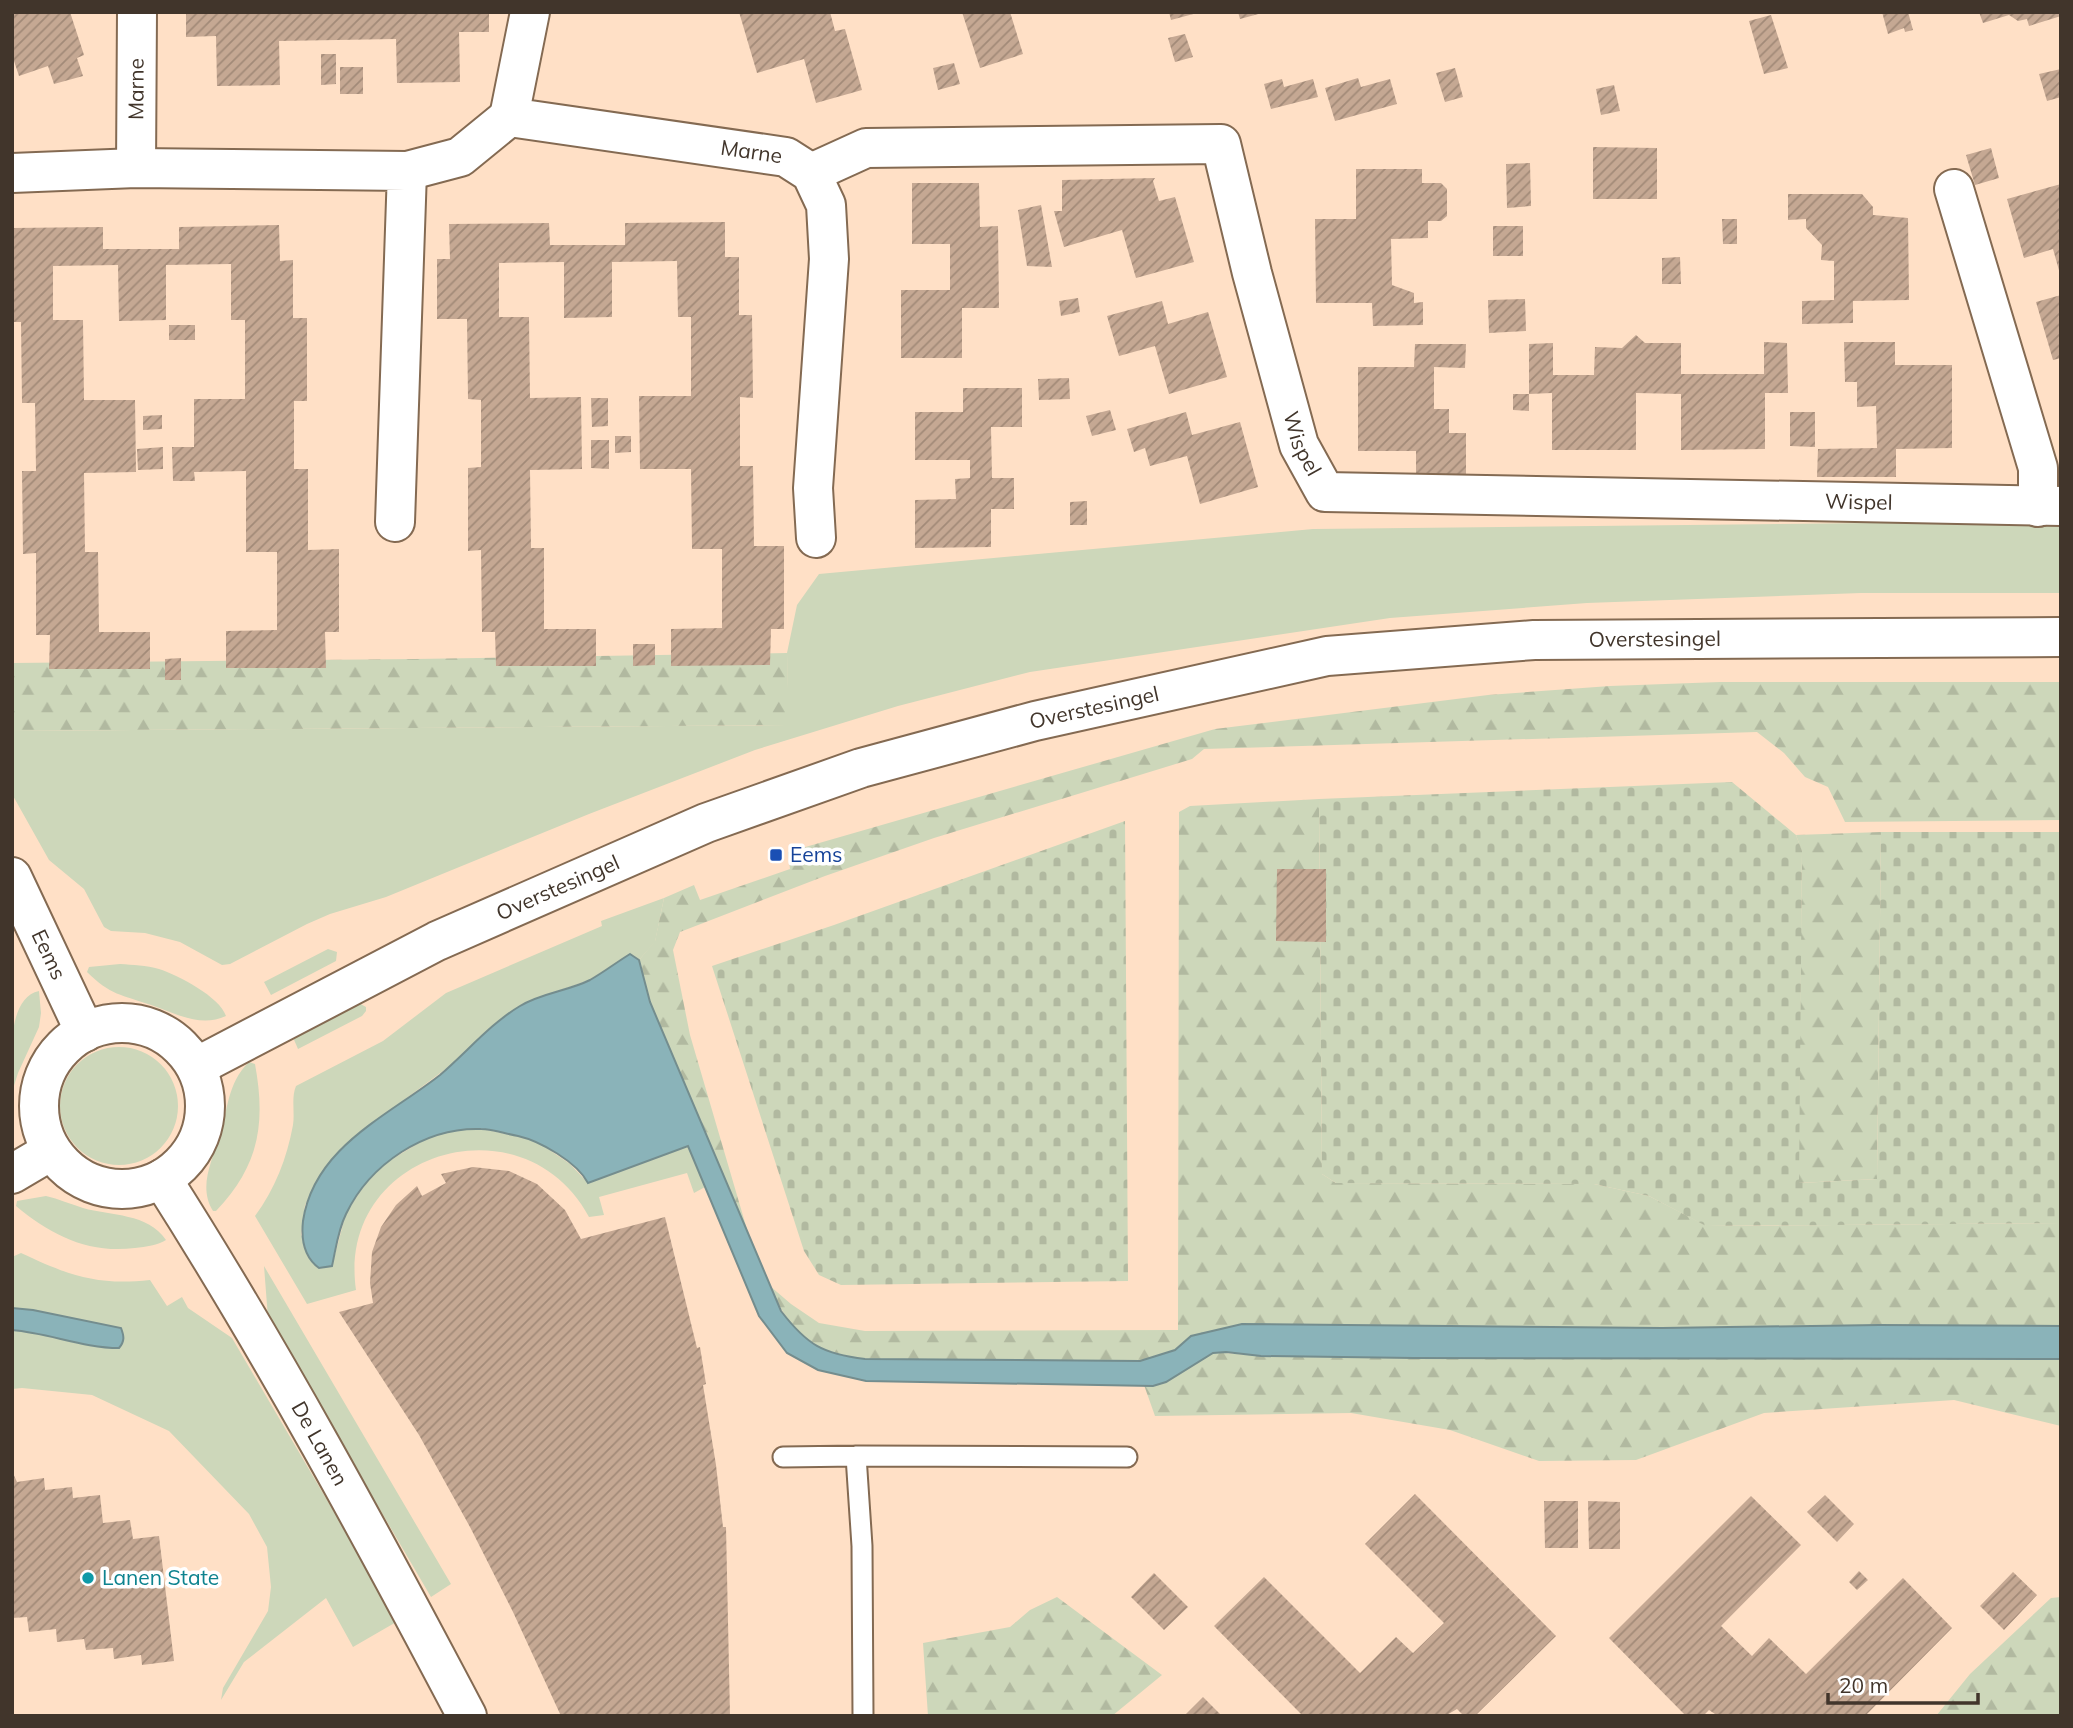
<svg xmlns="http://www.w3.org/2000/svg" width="2073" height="1728" font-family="Mulish,sans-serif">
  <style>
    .green { fill: #cdd7ba }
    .forest { fill: url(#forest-firs) }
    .cemetery { fill: url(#cemetery-stones) }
    .water { fill: #8ab3b9; stroke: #748d8e; stroke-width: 2 }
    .building { fill: url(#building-hatch) }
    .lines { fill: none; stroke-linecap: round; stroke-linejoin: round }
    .lane-casing { stroke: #846a52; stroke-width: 23 }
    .street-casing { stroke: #846a52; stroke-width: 42 }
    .secondary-casing { stroke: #846a52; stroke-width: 42 }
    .lane { stroke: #fff; stroke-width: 19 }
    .street { stroke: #fff; stroke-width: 38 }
    .secondary { stroke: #fff; stroke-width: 38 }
    .transit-dot { fill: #1a4fb4; stroke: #fff; stroke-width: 2.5 }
    .culture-dot { fill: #0f9aa8; stroke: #fff; stroke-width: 2.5 }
    .labels { text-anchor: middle; stroke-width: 7; stroke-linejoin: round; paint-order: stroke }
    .street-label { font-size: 21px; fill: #41352b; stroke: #fff }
    .transit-label { font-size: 21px; fill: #164399; stroke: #fff; text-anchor: start }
    .culture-label { font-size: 21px; fill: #0d838f; stroke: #fff; text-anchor: start }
  </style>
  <defs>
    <pattern id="forest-firs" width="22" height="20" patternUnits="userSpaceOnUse" patternTransform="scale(1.75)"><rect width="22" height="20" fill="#cdd7ba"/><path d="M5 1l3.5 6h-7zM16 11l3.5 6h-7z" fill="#b1b9a0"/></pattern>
    <pattern id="cemetery-stones" width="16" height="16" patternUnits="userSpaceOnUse" patternTransform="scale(1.75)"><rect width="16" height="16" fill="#cdd7ba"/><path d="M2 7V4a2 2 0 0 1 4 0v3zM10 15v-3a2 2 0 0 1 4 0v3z" fill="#b1b9a0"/></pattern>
    <pattern id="building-hatch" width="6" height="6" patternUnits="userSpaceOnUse" patternTransform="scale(1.75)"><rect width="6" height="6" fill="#c5a893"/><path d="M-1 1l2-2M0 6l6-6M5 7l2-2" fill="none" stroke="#a28a78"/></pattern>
  </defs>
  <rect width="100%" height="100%" fill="#ffe0c6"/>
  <path class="green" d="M 2061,521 L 2061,593 L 1861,593 L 1587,603 L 1390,618 L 1030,672 L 898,706 L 755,750 L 589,814 L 386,897 L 330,914 L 307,924 L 230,964 L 222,965 L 180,942 L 145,933 L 111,931 L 104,927 L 84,889 L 49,860 L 12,794 L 12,731 L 788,725 L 787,653 L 797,605 L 819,574 L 1313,529 Z
    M 664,898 L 655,942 L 639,960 L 630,954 L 589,980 L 522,1004 L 487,1030 L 463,1056 L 404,1100 L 320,1176 L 305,1205 L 301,1235 L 332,1266 L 346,1213 L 362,1189 L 382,1165 L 429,1137 L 455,1130 L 482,1129 L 535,1140 L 570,1164 L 588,1183 L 688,1146 L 705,1187 L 694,1193 L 687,1173 L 599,1197 L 604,1215 L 589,1217 C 524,1096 336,1151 356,1290 L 307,1304 L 255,1216 C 275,1189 287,1158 293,1125 C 295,1112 291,1098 296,1086 L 383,1041 L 446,993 L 602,926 L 601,921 Z
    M 328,949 L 337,952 L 336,961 L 271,995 L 264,982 Z
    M 120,964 C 133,965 146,965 159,969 C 178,975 220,997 226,1016 C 200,1028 175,1013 151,1005 C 122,995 110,995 87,972 L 89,967 Z
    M 39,991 L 41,1013 L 39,1027 L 18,1073 L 13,1089 L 12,1103 C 12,1076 3,998 39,991 Z
    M 357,1002 L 366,1007 L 366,1011 L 362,1016 L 298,1049 L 292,1035 Z
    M60 1106a59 59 0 1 1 118 0a59 59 0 1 1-118 0Z
    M 249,1062 L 255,1064 C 266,1124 259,1166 216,1211 L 213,1211 C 198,1187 212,1161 219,1138 C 228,1111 227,1083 249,1062 Z
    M 46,1196 C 59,1199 70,1204 83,1208 C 111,1216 148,1213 166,1240 C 158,1245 146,1247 135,1248 C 88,1254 51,1235 16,1206 L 17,1201 Z
    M 21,1253 C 68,1275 97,1286 150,1280 L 167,1306 L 182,1297 L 188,1308 L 232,1338 L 398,1621 L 353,1647 L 326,1598 L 244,1662 L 221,1700 L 223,1688 L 268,1611 L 271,1587 L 267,1547 L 249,1514 L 169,1431 L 92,1395 L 22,1388 L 12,1389 L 12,1330 C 49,1333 83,1349 120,1348 L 120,1328 L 33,1310 L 12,1308 L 12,1257 Z
    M 264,1266 L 451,1584 L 431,1597 L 268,1318 Z"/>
  <path class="forest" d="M 787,653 L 789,725 L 12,731 L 12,663 L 415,659 Z
    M 1720,682 L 2061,682 L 2061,820 L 1845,822 L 1828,787 L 1805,777 L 1784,753 L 1757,732 L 1204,749 L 1192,759 L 934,838 L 825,876 L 680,932 L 673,950 L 690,1035 L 751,1243 L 649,1001 L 639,960 L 655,941 L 664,898 L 694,885 L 700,900 L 790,869 L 788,852 L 1215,729 L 1488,695 L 1610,686 Z
    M 1319,799 L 1322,1174 L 1336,1183 L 1594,1184 L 1649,1196 L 1707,1226 L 2061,1223 L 2061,1326 L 1879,1325 L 1662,1328 L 1242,1324 L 1191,1336 L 1175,1350 L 1140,1361 L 865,1359 C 811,1352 791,1335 770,1286 L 791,1304 L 819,1323 L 865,1331 L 1178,1330 L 1179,812 L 1190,806 Z
    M 1881,832 L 1877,1179 L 1798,1183 L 1802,852 L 1796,835 Z
    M 1213,1352 L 1261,1356 L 1413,1358 L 2061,1359 L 2061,1426 L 1954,1400 L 1764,1413 L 1636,1460 L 1539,1461 L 1450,1430 L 1351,1413 L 1155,1416 L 1144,1385 L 1153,1386 Z
    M 1057,1597 L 1162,1675 L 1112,1716 L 928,1716 L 923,1643 L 1010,1627 L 1030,1610 Z
    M 2061,1597 L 2061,1716 L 1936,1716 L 1970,1674 L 2051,1598 Z"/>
  <path class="cemetery" d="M 1732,782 L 1796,835 L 1802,851 L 1799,1183 L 1877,1179 L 1881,832 L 2061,832 L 2061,1223 L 1706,1226 L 1649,1196 L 1594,1184 L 1336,1183 L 1322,1174 L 1319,799 Z
    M 1125,821 L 1128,1281 L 841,1285 L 819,1275 L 804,1251 L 712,966 L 834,925 Z"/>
  <path class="water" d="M 630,954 L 639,960 L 650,1002 L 781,1311 C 807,1345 823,1354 865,1359 L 1140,1361 L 1175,1350 L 1191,1336 L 1242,1324 L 1662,1328 L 1879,1325 L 2061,1326 L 2061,1359 L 1413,1358 L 1261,1356 L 1226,1352 L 1213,1353 L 1166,1382 L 1153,1386 L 866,1381 L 818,1370 L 787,1353 L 759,1316 L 688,1146 L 588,1183 C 577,1162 540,1141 518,1136 C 506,1134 493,1129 481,1129 C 425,1127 370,1164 346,1214 C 338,1230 336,1248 332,1266 L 319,1268 C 304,1257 301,1239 303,1221 C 314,1147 388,1116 440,1075 C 467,1052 490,1024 520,1006 C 541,993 568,991 590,980 C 604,972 617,962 630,954 Z
    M 12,1308 L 33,1310 L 121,1328 C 124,1336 125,1341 119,1348 C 83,1348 49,1333 12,1330 Z"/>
  <path class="building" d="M 12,12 L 70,12 L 84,55 L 77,58 L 83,76 L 54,84 L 48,66 L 19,76 L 12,55 Z
    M 186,12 L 489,12 L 489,32 L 459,32 L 460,82 L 397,83 L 396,39 L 279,41 L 280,85 L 217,86 L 216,36 L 186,37 Z
    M 739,12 L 830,12 L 835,31 L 845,29 L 862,90 L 816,103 L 804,59 L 757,73 Z
    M 962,12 L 1010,12 L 1023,54 L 980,68 Z
    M 1169,12 L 1196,12 L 1197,13 L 1171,20 Z
    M 1238,12 L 1262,12 L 1262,13 L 1240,19 Z
    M 1882,12 L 1908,12 L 1913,30 L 1905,32 L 1904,28 L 1888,34 Z
    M 1979,12 L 2061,12 L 2061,16 L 2029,26 L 2027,19 L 2018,21 L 2009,15 L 1983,23 Z
    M 1771,15 L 1788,68 L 1764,74 L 1749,21 Z
    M 1185,34 L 1193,57 L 1175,62 L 1168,38 Z
    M 321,54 L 336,54 L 336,84 L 321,85 Z
    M 954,63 L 960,84 L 938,90 L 933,68 Z
    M 340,67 L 363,67 L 363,94 L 340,94 Z
    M 1455,68 L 1463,97 L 1445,102 L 1436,73 Z
    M 2061,69 L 2061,97 L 2047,101 L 2039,74 Z
    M 1358,78 L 1361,87 L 1390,79 L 1397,104 L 1335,121 L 1325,88 Z
    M 1282,79 L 1284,87 L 1313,79 L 1318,97 L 1271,109 L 1264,84 Z
    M 1614,85 L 1620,111 L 1601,115 L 1596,89 Z
    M 1593,147 L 1657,148 L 1657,199 L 1593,199 Z
    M 1991,148 L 1999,178 L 1975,185 L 1966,155 Z
    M 1530,163 L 1531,206 L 1507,208 L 1506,164 Z
    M 1356,169 L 1422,169 L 1422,183 L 1441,183 L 1447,189 L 1447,216 L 1441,221 L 1428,221 L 1428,238 L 1391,239 L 1392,285 L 1414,293 L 1414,303 L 1423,302 L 1423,325 L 1373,326 L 1372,303 L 1316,303 L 1315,219 L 1356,219 Z
    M 1155,178 L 1153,181 L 1159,201 L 1175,197 L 1194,262 L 1136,278 L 1122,230 L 1064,247 L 1054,211 L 1062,211 L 1062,180 Z
    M 912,183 L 979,183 L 980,227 L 998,226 L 999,308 L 962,308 L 962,358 L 901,358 L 901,290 L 950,290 L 950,244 L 912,244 Z
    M 2061,184 L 2061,274 L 2060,274 L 2053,249 L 2024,258 L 2007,199 Z
    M 1788,194 L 1862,194 L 1873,207 L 1873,215 L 1908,218 L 1909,300 L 1853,301 L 1853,323 L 1802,324 L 1802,301 L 1834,300 L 1834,261 L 1821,260 L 1822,245 L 1806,228 L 1806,219 L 1788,220 Z
    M 1041,205 L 1052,267 L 1027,266 L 1018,210 Z
    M 1722,219 L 1737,219 L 1737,244 L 1723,244 Z
    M 725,222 L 725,257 L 739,257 L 739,315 L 752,315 L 753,398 L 740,397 L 740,466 L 753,466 L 754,546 L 784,546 L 784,629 L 771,629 L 770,665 L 671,666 L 671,629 L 722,628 L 722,549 L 692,549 L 691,469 L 640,469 L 639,396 L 691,396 L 691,317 L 678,317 L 677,261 L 612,262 L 612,317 L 564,318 L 564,262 L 499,263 L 499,317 L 529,317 L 530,398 L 581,397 L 582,469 L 530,470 L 531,548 L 544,548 L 544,629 L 596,629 L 596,666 L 496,666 L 495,632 L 482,632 L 481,550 L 468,551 L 468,468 L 481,467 L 481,400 L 468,399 L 467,319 L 437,319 L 437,259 L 450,259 L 449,224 L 549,223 L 550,245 L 625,245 L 625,223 Z
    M 279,225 L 280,261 L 293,260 L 293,318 L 307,318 L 307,401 L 294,401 L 294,469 L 308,469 L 308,550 L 339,549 L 339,632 L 325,632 L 326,668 L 226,668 L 226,631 L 277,630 L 277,552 L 246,552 L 246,471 L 194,472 L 195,481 L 173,481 L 172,447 L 194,447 L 194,399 L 245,399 L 245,320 L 231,320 L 231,264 L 166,265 L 166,320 L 119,321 L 118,265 L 53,266 L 53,320 L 83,320 L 84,400 L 135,400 L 136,472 L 84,473 L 85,552 L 98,552 L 99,632 L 150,632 L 150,669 L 49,669 L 50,635 L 36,635 L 36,553 L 23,554 L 22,471 L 36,471 L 35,403 L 22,403 L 21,322 L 12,322 L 12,228 L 103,227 L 103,249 L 179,249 L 179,227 Z
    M 1493,226 L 1523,226 L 1523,256 L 1493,256 Z
    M 1680,257 L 1681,284 L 1662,284 L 1662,258 Z
    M 2061,295 L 2061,358 L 2053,360 L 2036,302 Z
    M 1078,298 L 1080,312 L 1061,316 L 1059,301 Z
    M 1525,299 L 1526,331 L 1489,333 L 1488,300 Z
    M 1162,301 L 1168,324 L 1208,312 L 1227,377 L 1169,394 L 1155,346 L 1119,356 L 1107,316 Z
    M 169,325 L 195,325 L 195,340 L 169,340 Z
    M 1636,335 L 1645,343 L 1681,343 L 1681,374 L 1764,374 L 1764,342 L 1787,343 L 1788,393 L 1765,393 L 1765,449 L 1681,450 L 1681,394 L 1636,393 L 1636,450 L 1552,450 L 1552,393 L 1529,394 L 1529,411 L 1513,410 L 1513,394 L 1529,394 L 1529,344 L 1553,343 L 1553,375 L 1594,375 L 1595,347 L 1622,348 Z
    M 1844,342 L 1895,342 L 1895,365 L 1952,365 L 1952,448 L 1896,449 L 1896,477 L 1817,477 L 1818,449 L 1877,448 L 1876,406 L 1857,407 L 1857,382 L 1845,382 Z
    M 1415,344 L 1466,344 L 1465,368 L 1434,367 L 1434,409 L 1449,409 L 1449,433 L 1466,433 L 1466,477 L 1416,476 L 1416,451 L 1358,451 L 1358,367 L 1414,367 Z
    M 1069,378 L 1070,399 L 1039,400 L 1038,379 Z
    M 963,388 L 1022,388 L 1022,427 L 991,427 L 992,478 L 1014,478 L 1014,509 L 991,509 L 991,547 L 915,548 L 915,500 L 956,499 L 955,479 L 970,478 L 970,460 L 915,460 L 915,412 L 963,412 Z
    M 591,398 L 608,398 L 608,426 L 592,427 Z
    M 1110,410 L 1116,430 L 1092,436 L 1086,416 Z
    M 1186,412 L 1192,435 L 1240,422 L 1258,487 L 1200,504 L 1187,456 L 1150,466 L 1145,448 L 1134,452 L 1127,429 Z
    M 1790,412 L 1815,412 L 1815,447 L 1790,446 Z
    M 162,415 L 162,429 L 143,430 L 143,416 Z
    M 615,436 L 631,436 L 631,452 L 615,453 Z
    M 591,440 L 609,440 L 609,469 L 591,468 Z
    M 163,447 L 163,469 L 138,470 L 137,449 Z
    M 1087,501 L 1087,525 L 1070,525 L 1070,502 Z
    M 633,644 L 655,644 L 655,665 L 633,666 Z
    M 181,658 L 181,680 L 165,680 L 165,659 Z
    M 1277,869 L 1326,869 L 1326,942 L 1276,941 Z
    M 473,1167 L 509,1171 L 537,1184 L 565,1210 L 581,1239 L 665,1217 L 697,1348 L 700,1347 L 706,1384 L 703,1385 L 716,1465 L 723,1527 L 726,1527 L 730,1716 L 561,1716 L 513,1612 L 470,1527 L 419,1435 L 339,1312 L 373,1303 L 370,1283 L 372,1252 L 381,1227 L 396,1205 L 417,1186 L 422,1196 L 446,1183 L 441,1174 Z
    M 12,1471 L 17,1482 L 44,1478 L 45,1490 L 72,1487 L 73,1498 L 100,1495 L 103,1523 L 130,1520 L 133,1539 L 159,1536 L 174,1661 L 142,1665 L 141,1655 L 114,1659 L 113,1648 L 86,1650 L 84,1639 L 57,1642 L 56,1629 L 29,1632 L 27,1617 L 12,1618 Z
    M 1415,1494 L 1556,1636 L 1475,1716 L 1464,1716 L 1457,1709 L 1445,1716 L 1303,1716 L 1214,1626 L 1264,1577 L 1360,1673 L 1396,1637 L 1413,1653 L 1444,1623 L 1365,1544 Z
    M 1825,1495 L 1854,1524 L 1837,1542 L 1807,1512 Z
    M 1751,1496 L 1801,1545 L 1721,1626 L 1752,1656 L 1769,1638 L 1806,1674 L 1903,1578 L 1952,1628 L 1865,1716 L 1718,1716 L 1709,1710 L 1703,1716 L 1686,1716 L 1609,1638 Z
    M 1544,1501 L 1578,1501 L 1578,1548 L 1545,1548 Z
    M 1588,1501 L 1620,1502 L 1620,1549 L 1589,1549 Z
    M 1859,1571 L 1868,1580 L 1857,1590 L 1849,1582 Z
    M 2013,1572 L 2037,1595 L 2004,1630 L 1980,1606 Z
    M 1154,1573 L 1188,1607 L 1164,1630 L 1131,1597 Z
    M 1203,1697 L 1222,1716 L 1184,1716 Z"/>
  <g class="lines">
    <defs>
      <path id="lane" d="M 783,1457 L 856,1456
        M 863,1716 L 862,1546 L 856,1456 L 1127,1457"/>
      <g id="street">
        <path id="s1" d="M 530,12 L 509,117 L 786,157 L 811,173 L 826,205 L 829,259 L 813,488 L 816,538"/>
        <path id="s2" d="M 136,168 L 137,12"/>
        <path d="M 407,171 L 460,157 L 509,117"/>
        <path d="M 12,173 L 136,168 L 407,171 L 395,522"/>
        <path id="s3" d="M 811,173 L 866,148 L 1221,144 L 1252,273 L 1299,445 L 1325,492 L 2061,506"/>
        <path d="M 1954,189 L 2038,468 L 2038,507"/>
        <path id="s4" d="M 162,1179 C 273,1353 371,1534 467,1716"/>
      </g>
      <g id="secondary">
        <path id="s5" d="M 12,877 L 85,1032"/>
        <circle cx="122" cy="1106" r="83"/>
        <path id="s6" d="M 196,1067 L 437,941 L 706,823 L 861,768 L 1035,721 L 1327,656 L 1534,640 L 2061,637"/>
        <path d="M 12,1174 L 51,1151"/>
      </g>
    </defs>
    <use href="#lane" class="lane-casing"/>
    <use href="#street" class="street-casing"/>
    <use href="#secondary" class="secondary-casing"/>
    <use href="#lane" class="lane"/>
    <use href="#street" class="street"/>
    <use href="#secondary" class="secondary"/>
  </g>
  <rect class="transit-dot" x="769" y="848" width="14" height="14" rx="3.5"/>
  <circle class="culture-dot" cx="88" cy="1578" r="7"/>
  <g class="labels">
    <g class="street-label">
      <text dy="7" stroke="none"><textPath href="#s2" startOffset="79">Marne</textPath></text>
      <text dy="7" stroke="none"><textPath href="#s1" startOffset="352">Marne</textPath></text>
      <text dy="7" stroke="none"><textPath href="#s3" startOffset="726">Wispel</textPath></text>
      <text dy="7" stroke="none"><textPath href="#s3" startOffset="1314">Wispel</textPath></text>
      <text dy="7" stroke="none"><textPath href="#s6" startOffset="1538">Overstesingel</textPath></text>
      <text dy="7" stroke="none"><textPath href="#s6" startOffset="971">Overstesingel</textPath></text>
      <text dy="7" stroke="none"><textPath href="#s6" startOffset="404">Overstesingel</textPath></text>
      <text dy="7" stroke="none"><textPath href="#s5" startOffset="86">Eems</textPath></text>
      <text dy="7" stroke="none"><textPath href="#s4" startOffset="308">De Lanen</textPath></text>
    </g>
    <g class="transit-label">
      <text x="790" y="862">Eems</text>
    </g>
    <g class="culture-label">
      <text x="102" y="1585">Lanen State</text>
    </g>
  </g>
  <rect width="2073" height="1728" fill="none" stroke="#41352b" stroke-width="28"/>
  <path d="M1828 1693v10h150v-10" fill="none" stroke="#41352b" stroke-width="3.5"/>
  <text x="1839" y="1693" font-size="21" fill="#41352b" stroke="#ffffff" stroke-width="5" paint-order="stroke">20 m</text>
</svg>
